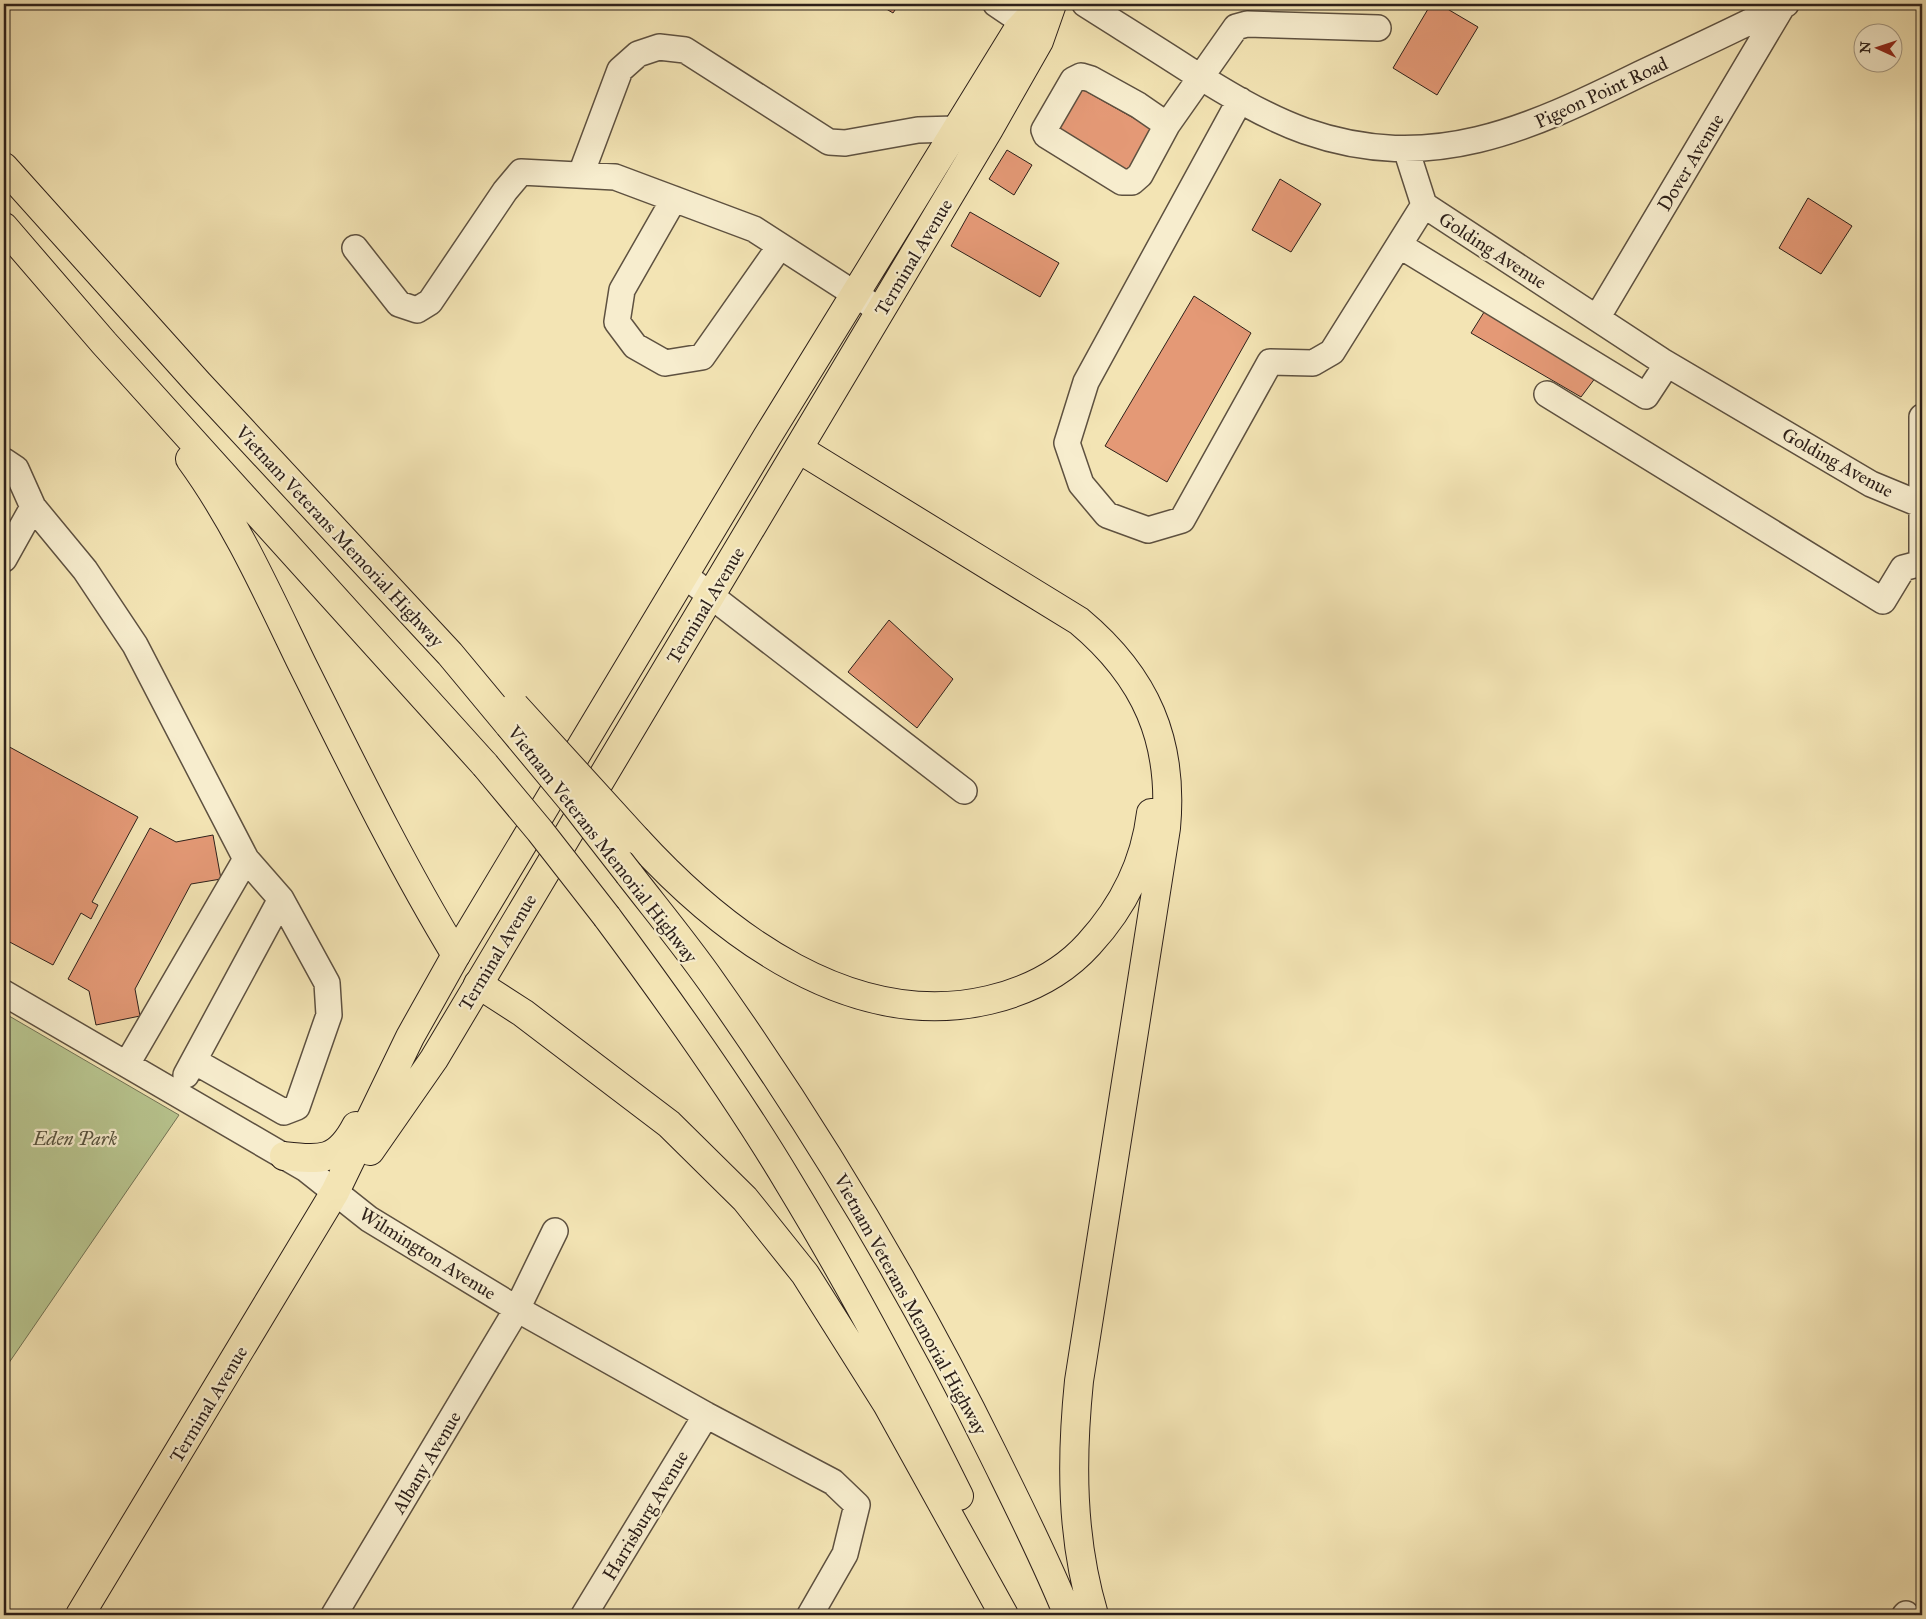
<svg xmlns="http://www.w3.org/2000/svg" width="1926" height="1619" font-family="'IM FELL Great Primer',serif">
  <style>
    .green { fill: #b8c58f; stroke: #727254 }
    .building { fill: #e49976; stroke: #2d201a }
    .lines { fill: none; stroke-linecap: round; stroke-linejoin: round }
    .minor-casing { stroke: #5e5140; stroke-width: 28 }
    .major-casing { stroke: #2d201a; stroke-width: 30 }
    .highway-casing { stroke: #2d201a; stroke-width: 30 }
    .minor { stroke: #f7edce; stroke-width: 25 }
    .major { stroke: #f3e4b4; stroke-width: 28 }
    .highway { stroke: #f3e4b4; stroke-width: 28 }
    .highway-bridge-casing { stroke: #2d201a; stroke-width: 30; stroke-linecap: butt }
    .highway-bridge { stroke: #f3e4b4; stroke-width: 28 }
    .labels { text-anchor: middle; stroke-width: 4.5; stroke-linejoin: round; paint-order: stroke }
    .street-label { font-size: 19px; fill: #2d201a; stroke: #f7edce }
    .park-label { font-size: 19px; font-style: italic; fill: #57523d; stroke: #f7edce }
  </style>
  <rect width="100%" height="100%" fill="#f3e4b4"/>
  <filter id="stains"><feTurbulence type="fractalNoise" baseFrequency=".004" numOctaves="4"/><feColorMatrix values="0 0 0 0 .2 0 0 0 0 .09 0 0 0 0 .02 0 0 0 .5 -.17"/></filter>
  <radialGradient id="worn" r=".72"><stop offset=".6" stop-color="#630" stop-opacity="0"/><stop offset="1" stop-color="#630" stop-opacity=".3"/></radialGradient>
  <path class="green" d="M 4,1013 L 179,1115 L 4,1370 Z"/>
  <path class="building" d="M 878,4 L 899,4 L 893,13 Z
    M 1431,4 L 1439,4 L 1478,27 L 1437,95 L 1393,68 Z
    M 1082,89 L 1153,129 L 1126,176 L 1056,135 Z
    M 1007,150 L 1032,165 L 1014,195 L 989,179 Z
    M 1280,179 L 1321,204 L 1291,252 L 1252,230 Z
    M 1808,198 L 1852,226 L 1821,274 L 1779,248 Z
    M 970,212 L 1059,263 L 1040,297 L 951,246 Z
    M 1194,296 L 1251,333 L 1167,482 L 1105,446 Z
    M 1486,309 L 1596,377 L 1581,397 L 1471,333 Z
    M 889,620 L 953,679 L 917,728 L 848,672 Z
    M 4,744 L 138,817 L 92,902 L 98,905 L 91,919 L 81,913 L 53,965 L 4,939 Z
    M 150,828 L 176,842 L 213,835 L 221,879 L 191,884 L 135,989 L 140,1016 L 96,1025 L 89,991 L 68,979 Z"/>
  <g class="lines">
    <defs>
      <path id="minor" d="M 996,4 L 1024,23
        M 1085,4 C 1118,25 1152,46 1186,68 C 1223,91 1263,116 1305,131 C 1431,175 1528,129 1640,74 C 1689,51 1738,28 1786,4
        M 1240,100 L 1086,382 L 1067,443 L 1081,484 L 1107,515 L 1148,530 L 1182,520 L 1270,362 L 1313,363 L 1332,352 L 1424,205
        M 1167,125 L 1138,105 L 1091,79 L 1081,76 L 1073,80 L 1044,130 L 1046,135 L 1122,182 L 1132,182 L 1140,175 L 1167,125 L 1236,27 L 1247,24 L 1378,28
        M 1406,149 L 1424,205 L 1662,361 L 1871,484 L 1922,505
        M 581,174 L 620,70 L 638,54 L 659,47 L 685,50 L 829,142 L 845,143 L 918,130 L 956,129
        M 674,199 L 622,290 L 617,322 L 635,346 L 665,363 L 702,357 L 780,246
        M 1399,245 L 1646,396 L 1667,364
        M 355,248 L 399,304 L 417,310 L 430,302 L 505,191 L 521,172 L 615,177 L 754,229 L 881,311
        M 1597,318 L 1783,5
        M 1547,394 L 1883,601 L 1903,568 L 1922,563
        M 1922,417 L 1922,553
        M 4,461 L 16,469 L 33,507
        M 4,559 L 33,507 L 85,570 L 135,645 L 246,859 L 127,1064
        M 684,575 L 964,791
        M 4,993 L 306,1169 L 369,1219 L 517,1309 L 706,1415 L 833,1482 L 857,1505 L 845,1554 L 810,1615
        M 194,1061 L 284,1112 L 297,1107 L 329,1015 L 327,983 L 281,899 L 246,859
        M 186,1075 L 281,899
        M 334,1615 L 517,1309 L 555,1231
        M 584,1615 L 706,1415
        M 1905,1615 L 1906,1614"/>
      <path id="major" d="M 370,1151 L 434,1059 L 989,129 L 1039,41 L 1052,4
        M 284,1156 C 321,1160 337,1162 356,1126
        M 80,1615 L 335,1192 L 410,1037 L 456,955 L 767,437 L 1017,31 L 1043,4"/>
      <path id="highway" d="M 4,167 L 198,383 L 450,654 L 509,725
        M 4,227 L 104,343 L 485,765
        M 799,449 L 1079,621 C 1146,677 1174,741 1166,828 L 1079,1381 C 1071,1460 1071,1538 1094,1615
        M 190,459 C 236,522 268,594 302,664 C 351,762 399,861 456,955
        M 637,840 C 724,935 852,1032 989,1000 C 1027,991 1062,974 1089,944 C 1123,907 1145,863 1151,813
        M 629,874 C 656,909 685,944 711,981 C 817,1131 912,1289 993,1454 C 1019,1507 1046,1560 1068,1615
        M 607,917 C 671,1003 734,1091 789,1183 C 851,1285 906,1389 959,1496
        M 478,984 L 523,1013 L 669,1124 L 745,1199 L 805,1274 L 887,1404 L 1004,1615"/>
    </defs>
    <use href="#minor" class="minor-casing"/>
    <use href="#major" class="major-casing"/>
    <use href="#highway" class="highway-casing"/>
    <use href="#minor" class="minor"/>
    <use href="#major" class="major"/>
    <use href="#highway" class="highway"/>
    <defs>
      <path id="highway-bridge" d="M 515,706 L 637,840
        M 509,725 L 573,802 L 629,874
        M 485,765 L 540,831 L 607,917"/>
    </defs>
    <use href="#highway-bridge" class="highway-bridge-casing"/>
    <use href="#highway-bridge" class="highway-bridge"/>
  </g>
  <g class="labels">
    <g class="street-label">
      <text transform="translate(1601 92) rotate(-25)" y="7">Pigeon Point Road</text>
      <text transform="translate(1690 162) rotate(-59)" y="7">Dover Avenue</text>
      <text transform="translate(1493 250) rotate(33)" y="7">Golding Avenue</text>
      <text transform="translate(913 257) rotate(-59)" y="7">Terminal Avenue</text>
      <text transform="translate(1838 462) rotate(29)" y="7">Golding Avenue</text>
      <text transform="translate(340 536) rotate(47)" y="7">Vietnam Veterans Memorial Highway</text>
      <text transform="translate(705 605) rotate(-59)" y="7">Terminal Avenue</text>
      <text transform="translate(603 844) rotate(52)" y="7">Vietnam Veterans Memorial Highway</text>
      <text transform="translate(497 952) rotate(-59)" y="7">Terminal Avenue</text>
      <text transform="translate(428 1253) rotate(32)" y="7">Wilmington Avenue</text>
      <text transform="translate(911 1304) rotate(61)" y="7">Vietnam Veterans Memorial Highway</text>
      <text transform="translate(208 1404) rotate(-59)" y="7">Terminal Avenue</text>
      <text transform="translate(426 1462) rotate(-59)" y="7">Albany Avenue</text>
      <text transform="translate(645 1515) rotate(-59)" y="7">Harrisburg Avenue</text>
    </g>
    <g class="park-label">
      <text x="75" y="1145">Eden Park</text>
    </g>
  </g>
  <rect width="1926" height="1619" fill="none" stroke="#f3e4b4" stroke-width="20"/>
  <rect x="5" y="5" width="1916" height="1609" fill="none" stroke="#2d201a" stroke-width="2.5"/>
  <rect x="10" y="10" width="1906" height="1599" fill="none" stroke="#2d201a"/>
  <g transform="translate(1878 48) rotate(273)"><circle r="24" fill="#f7edce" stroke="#a69b86"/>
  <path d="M0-4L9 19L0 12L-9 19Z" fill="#8f2418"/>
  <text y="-8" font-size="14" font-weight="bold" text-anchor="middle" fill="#2d201a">N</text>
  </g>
  <rect width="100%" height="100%" filter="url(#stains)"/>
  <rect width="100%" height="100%" fill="url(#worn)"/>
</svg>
